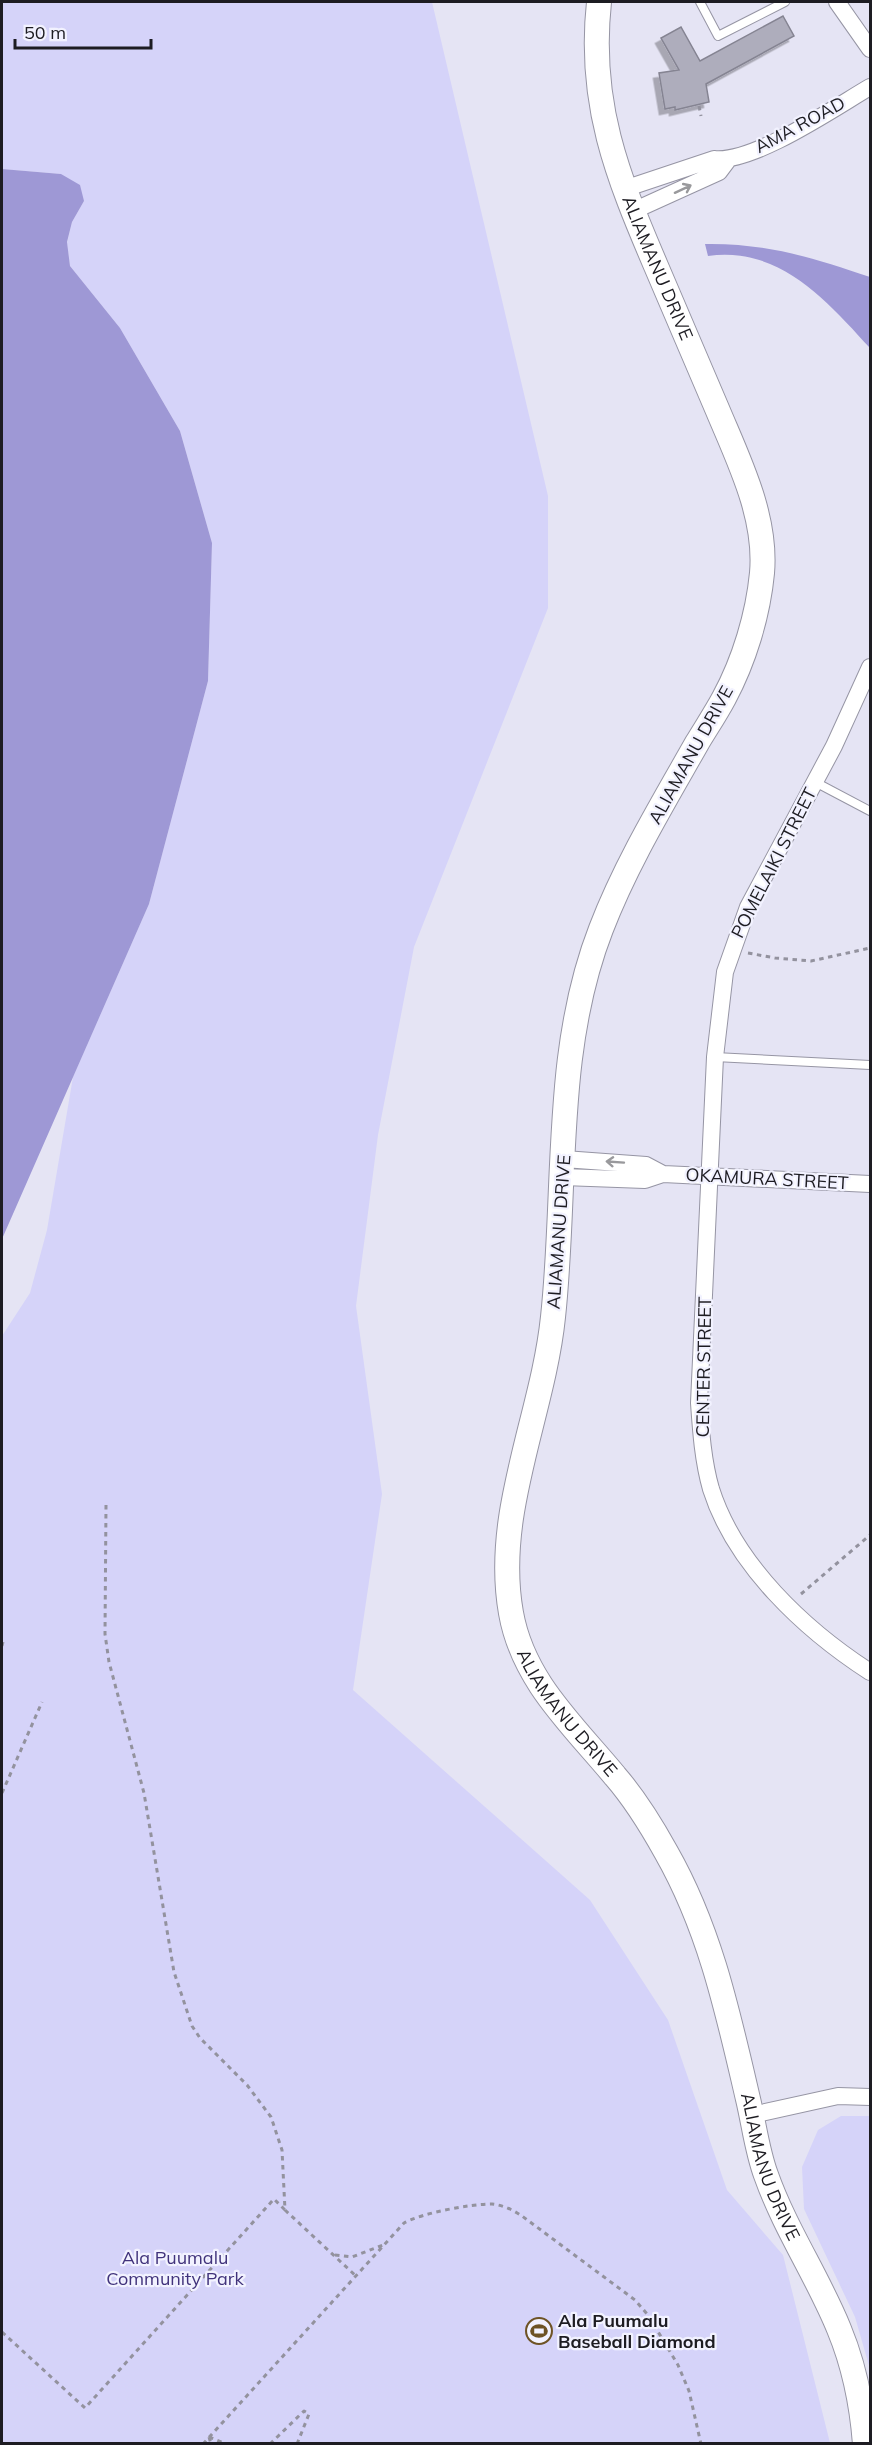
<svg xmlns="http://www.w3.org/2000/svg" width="872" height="2445" font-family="Mulish,sans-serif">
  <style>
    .green { fill: #d5d3f9 }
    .water { fill: #9e98d5 }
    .building { fill: #aeadbc; stroke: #858492; stroke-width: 1.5; filter: url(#shadow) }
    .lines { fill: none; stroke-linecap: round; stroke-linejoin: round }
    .lane-casing { stroke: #9695a4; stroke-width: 10 }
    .street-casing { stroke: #9695a4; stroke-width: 18 }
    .secondary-casing { stroke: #9695a4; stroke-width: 26 }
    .path { stroke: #93929e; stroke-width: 3; stroke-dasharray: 4.5 4.5; stroke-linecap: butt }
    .lane { stroke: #fff; stroke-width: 8 }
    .street { stroke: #fff; stroke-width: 16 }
    .secondary { stroke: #fff; stroke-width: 24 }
    .oneway { stroke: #99999c }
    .labels { text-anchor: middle; stroke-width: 4.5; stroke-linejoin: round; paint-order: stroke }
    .street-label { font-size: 18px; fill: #1d1c22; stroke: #f2f2ff }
    .park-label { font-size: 18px; fill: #41337c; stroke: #f2f2ff }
    .poi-label { font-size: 18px; font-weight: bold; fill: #1d1c22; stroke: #f2f2ff; text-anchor: start }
  </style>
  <defs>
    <filter id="shadow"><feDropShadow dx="-5.5" dy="5.5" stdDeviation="0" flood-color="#0004"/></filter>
  </defs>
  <rect width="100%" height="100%" fill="#e5e4f4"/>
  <path class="green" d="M 2,2 L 432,2 L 548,496 L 548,608 L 414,947 L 378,1135 L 356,1306 L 382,1494 L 353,1690 L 590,1900 L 668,2020 L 727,2190 L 783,2255 L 830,2443 L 2,2443 L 2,1336 L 30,1293 L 47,1230 L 73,1077 L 149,904 L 208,681 L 212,543 L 180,431 L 120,328 L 70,266 L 67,243 L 72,222 L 84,201 L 61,174 L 2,169 Z
    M 841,2116 L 870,2116 L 870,2369 L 855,2317 L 804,2209 L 802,2167 L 818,2130 Z"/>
  <path class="water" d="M 2,169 L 61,174 L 80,185 L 84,201 L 72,222 L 67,242 L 70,266 L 120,328 L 180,431 L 212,543 L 208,681 L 149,904 L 2,1239 Z
    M 705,244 C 767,243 813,258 870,277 L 870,348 C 827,301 780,246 708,256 Z"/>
  <path class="building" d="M 783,16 L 794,36 L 706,84 L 709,102 L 675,110 L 675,107 L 665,109 L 659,73 L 679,70 L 661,38 L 681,27 L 700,61 Z"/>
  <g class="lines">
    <defs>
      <path id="lane" d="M 700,2 L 718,36 L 785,2
        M 815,782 L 870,811
        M 715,1057 L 870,1065"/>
      <path id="street" d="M 837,2 L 870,49
        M 624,189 L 714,159 C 754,163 834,108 870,87
        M 633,211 L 719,172 L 728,160
        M 870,667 L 834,746 L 748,907 L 725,972 L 715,1057 L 699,1403 C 701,1432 703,1461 711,1489 C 735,1565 805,1630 870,1672
        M 564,1159 L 646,1165 L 663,1174 L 870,1184
        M 563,1177 L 645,1180 L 663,1174
        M 752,2115 L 838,2096 L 870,2097"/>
      <g id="secondary">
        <path id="s1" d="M 599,2 C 588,103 617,175 656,266 C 677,314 697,363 718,411 C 739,461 767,517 762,573 C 758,615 744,661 724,698 C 716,713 706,728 697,743 C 663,803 626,864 601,929 C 553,1052 567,1188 553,1317 C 543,1415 493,1513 511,1613 C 523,1681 573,1725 615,1776 C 635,1799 651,1825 666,1852 C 710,1929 728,2013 748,2099 C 754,2124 757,2151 766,2175 C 785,2229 818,2277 839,2329 C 854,2365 862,2405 865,2444"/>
      </g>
    </defs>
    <use href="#lane" class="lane-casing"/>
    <use href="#street" class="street-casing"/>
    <use href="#secondary" class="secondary-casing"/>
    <path class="path" d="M 699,106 L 701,116
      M 748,953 L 775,958 L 811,961 L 870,948
      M 106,1505 L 105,1634 L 109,1662 L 144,1793 L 174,1972 L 192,2026 L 200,2038 L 247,2085 L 271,2117 L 282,2150 L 285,2210 L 356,2276
      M 801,1594 L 870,1535
      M 2,1646 L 3,1642
      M 2,1793 L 42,1702
      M 335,2255 L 352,2257 L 383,2245
      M 2,2332 L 85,2408 L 274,2199 L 285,2210
      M 209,2437 L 226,2444
      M 209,2437 L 211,2444
      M 203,2444 L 404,2223 C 422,2213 470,2204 492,2204 C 503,2205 513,2210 522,2216 L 635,2300 L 648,2315 L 678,2365 L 689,2391 L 701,2444
      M 270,2444 L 304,2411 L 309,2414 L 297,2444"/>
    <use href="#lane" class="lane"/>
    <use href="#street" class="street"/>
    <use href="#secondary" class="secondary"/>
  </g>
  <defs><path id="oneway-shaft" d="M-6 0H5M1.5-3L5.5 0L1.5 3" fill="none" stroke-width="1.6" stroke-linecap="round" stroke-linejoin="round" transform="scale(1.5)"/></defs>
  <g class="oneway">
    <use href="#oneway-shaft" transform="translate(683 189) rotate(-25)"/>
    <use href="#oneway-shaft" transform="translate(615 1162) rotate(-176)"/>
  </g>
  <defs>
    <symbol id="stadium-ring" viewBox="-11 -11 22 22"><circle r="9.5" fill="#f2f2ff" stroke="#6e5325" stroke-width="1.5"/><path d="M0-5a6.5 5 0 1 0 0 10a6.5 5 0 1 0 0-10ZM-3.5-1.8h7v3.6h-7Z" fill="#6e5325"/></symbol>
  </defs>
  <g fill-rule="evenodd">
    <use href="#stadium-ring" x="524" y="2316" width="30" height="30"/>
  </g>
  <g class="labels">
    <g class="street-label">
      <text transform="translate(800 125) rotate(-28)" y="6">AMA ROAD</text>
      <text dy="6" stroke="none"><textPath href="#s1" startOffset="276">ALIAMANU DRIVE</textPath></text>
      <text transform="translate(691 755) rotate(-61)" y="6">ALIAMANU DRIVE</text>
      <text transform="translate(774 863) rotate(-63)" y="6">POMELAIKI STREET</text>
      <text transform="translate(767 1179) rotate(3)" y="6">OKAMURA STREET</text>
      <text transform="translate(559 1232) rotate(-86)" y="6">ALIAMANU DRIVE</text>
      <text transform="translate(704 1367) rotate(-89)" y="6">CENTER STREET</text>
      <text dy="6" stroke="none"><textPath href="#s1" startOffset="1804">ALIAMANU DRIVE</textPath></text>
      <text dy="6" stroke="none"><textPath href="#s1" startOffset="2308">ALIAMANU DRIVE</textPath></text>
    </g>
    <g class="park-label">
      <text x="175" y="2264">Ala Puumalu<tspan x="175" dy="21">Community Park</tspan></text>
    </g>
    <g class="poi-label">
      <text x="558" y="2327">Ala Puumalu<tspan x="558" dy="21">Baseball Diamond</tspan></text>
    </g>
  </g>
  <rect width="872" height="2445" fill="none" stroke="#1d1c22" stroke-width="6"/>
  <path d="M15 39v9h136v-9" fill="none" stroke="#1d1c22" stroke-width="3"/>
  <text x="24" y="39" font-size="18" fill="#1d1c22" stroke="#f2f2ff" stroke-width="4.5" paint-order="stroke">50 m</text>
</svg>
